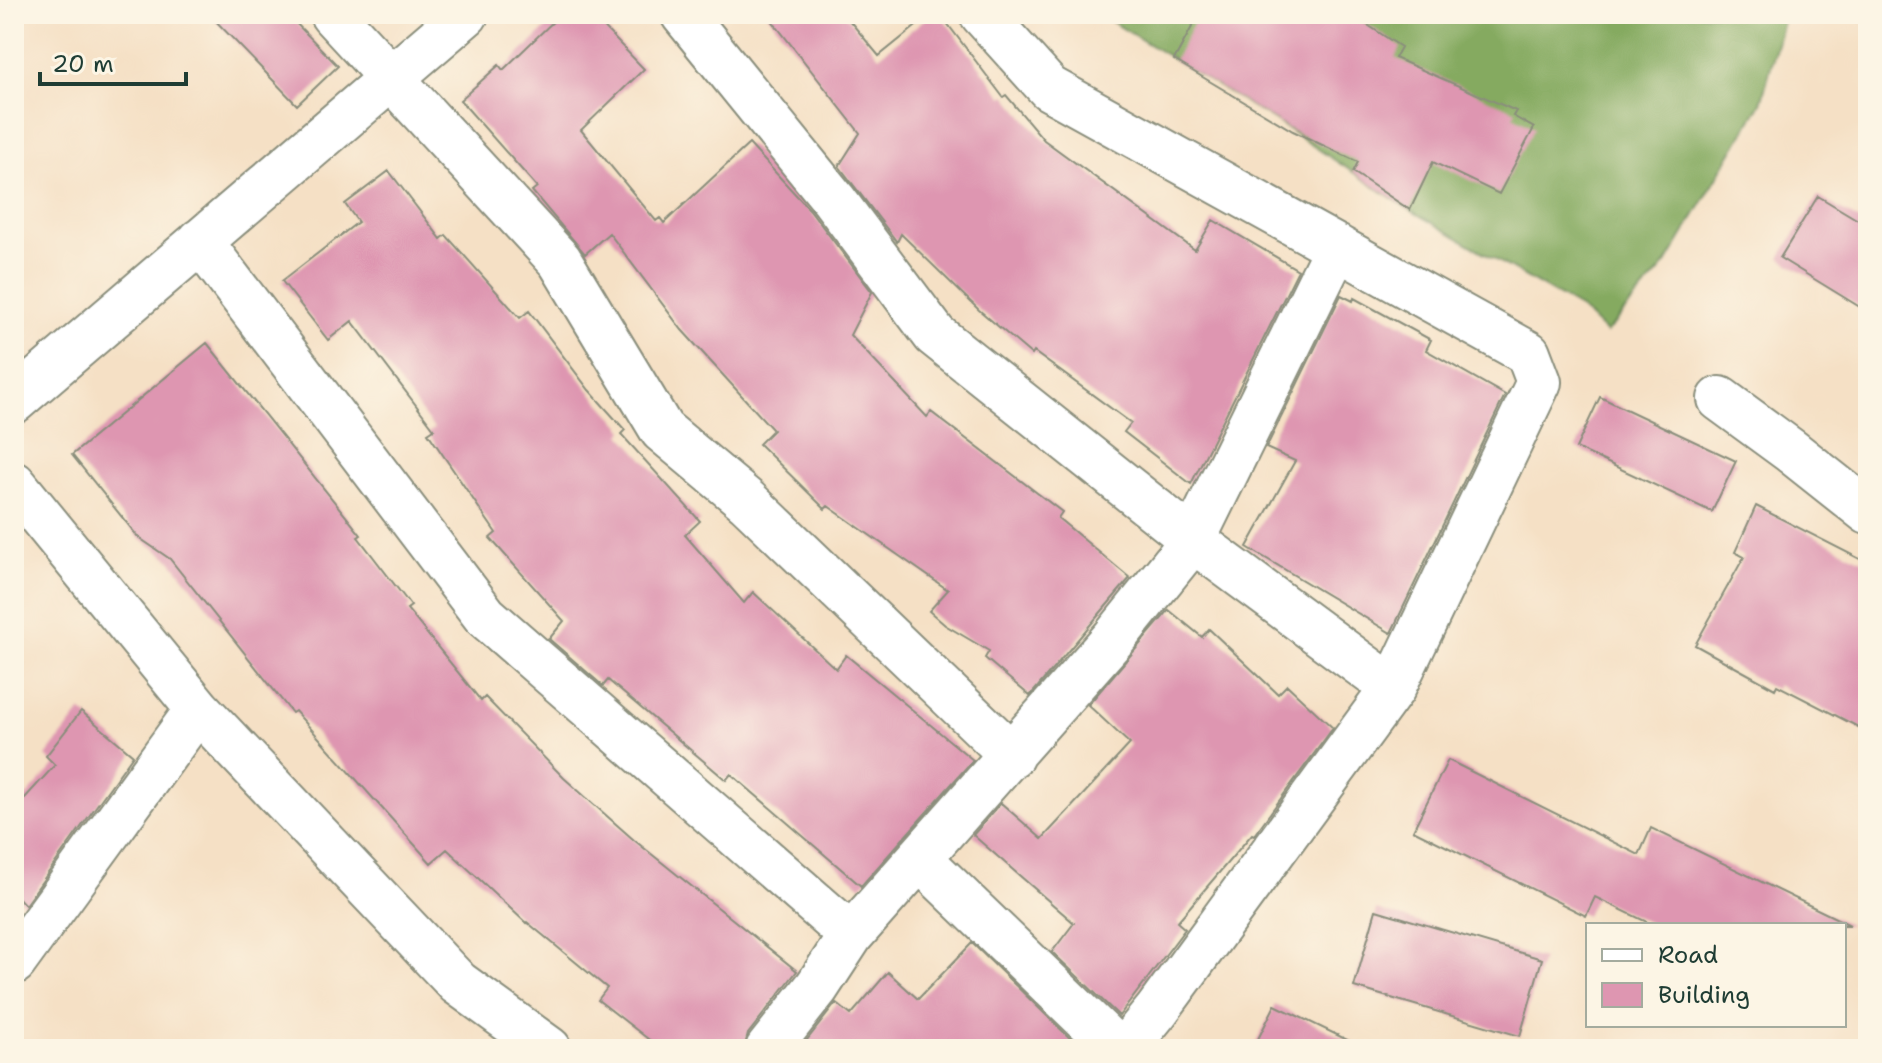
<svg xmlns="http://www.w3.org/2000/svg" width="1882" height="1063" font-family="'Shantell Sans',sans-serif">
  <style>
    .forest { fill: #85aa60; stroke: #52744a; stroke-width: 2 }
    .building { fill: #de96b1 }
    .lines { fill: none; stroke-linecap: round; stroke-linejoin: round }
    .minor-casing { stroke: #8a8e7c; stroke-width: 48 }
    .minor { stroke: #fff; stroke-width: 44 }
  </style>
  <rect width="100%" height="100%" fill="#fcf5e5"/>
  <filter id="ink" filterUnits="userSpaceOnUse"><feTurbulence type="fractalNoise" baseFrequency=".0125" numOctaves="2"/><feDisplacementMap in="SourceGraphic" scale="16" xChannelSelector="R" yChannelSelector="G"/><feConvolveMatrix kernelMatrix="1 2 1 2 8 2 1 2 1" color-interpolation-filters="sRGB"/></filter>
  <filter id="wash" filterUnits="userSpaceOnUse"><feTurbulence type="fractalNoise" baseFrequency=".006" numOctaves="4" result="noise"/><feDisplacementMap in="SourceGraphic" scale="32" xChannelSelector="R" yChannelSelector="G"/><feGaussianBlur stdDeviation="1.8" result="paint"/><feColorMatrix in="noise" values="0 0 0 0 0 0 0 0 0 0 0 0 0 0 0 0 0 1.4 0 .05"/><feComposite in="paint" operator="in"/></filter>
  <g filter="url(#wash)">
    <rect width="100%" height="100%" fill="#f5e0c5"/>
    <path class="forest" d="M 1099,14 L 1785,14 L 1761,103 L 1666,264 L 1606,333 L 1581,309 L 1410,210 L 1274,120 Z"/>
    <g id="blocks">
      <path class="building" d="M 209,14 L 287,14 L 338,66 L 297,105 Z
        M 561,14 L 591,14 L 644,69 L 581,130 L 656,221 L 660,218 L 664,223 L 749,144 L 810,210 L 872,292 L 850,335 L 927,417 L 931,412 L 1062,512 L 1058,518 L 1130,578 L 1030,696 L 985,658 L 989,651 L 945,625 L 929,611 L 948,590 L 828,506 L 825,509 L 759,444 L 773,430 L 682,330 L 609,233 L 585,254 L 532,191 L 537,187 L 460,100 L 499,65 L 503,70 Z
        M 767,14 L 844,14 L 879,56 L 931,14 L 940,14 L 1003,97 L 1006,95 L 1044,140 L 1195,250 L 1213,220 L 1298,270 L 1191,484 L 1124,432 L 1131,423 L 1034,352 L 1032,355 L 979,310 L 901,234 L 897,242 L 839,166 L 860,133 Z
        M 1199,14 L 1351,14 L 1401,47 L 1395,58 L 1516,111 L 1513,116 L 1534,128 L 1499,194 L 1433,162 L 1410,210 L 1353,172 L 1358,162 L 1293,131 L 1174,60 Z
        M 389,171 L 441,239 L 446,235 L 520,318 L 529,311 L 589,390 L 625,430 L 621,434 L 700,521 L 685,535 L 744,603 L 753,592 L 836,669 L 846,655 L 973,760 L 861,886 L 731,774 L 726,780 L 608,680 L 603,686 L 549,639 L 564,621 L 490,538 L 496,533 L 428,433 L 434,429 L 352,321 L 328,340 L 282,281 L 358,222 L 345,204 Z
        M 1818,196 L 1868,226 L 1868,312 L 1780,258 Z
        M 1341,295 L 1353,301 L 1354,298 L 1431,340 L 1426,350 L 1505,395 L 1391,633 L 1247,547 L 1295,461 L 1266,448 Z
        M 207,343 L 361,535 L 358,537 L 411,606 L 407,609 L 481,701 L 485,697 L 564,778 L 634,840 L 797,971 L 748,1034 L 744,1049 L 661,1049 L 598,1000 L 607,988 L 527,922 L 526,923 L 447,849 L 431,863 L 295,711 L 292,713 L 170,559 L 138,537 L 72,455 Z
        M 1600,397 L 1736,461 L 1712,512 L 1576,448 Z
        M 1756,506 L 1868,563 L 1868,732 L 1777,685 L 1775,689 L 1695,645 L 1744,557 L 1735,552 Z
        M 1169,610 L 1202,637 L 1209,629 L 1278,694 L 1287,685 L 1333,728 L 1254,835 L 1252,834 L 1177,922 L 1185,929 L 1119,1016 L 1052,952 L 1074,923 L 973,835 L 1001,803 L 1042,839 L 1130,744 L 1088,705 Z
        M 81,711 L 133,755 L 25,905 L 14,893 L 14,810 L 55,765 L 46,756 Z
        M 1448,760 L 1639,855 L 1651,828 L 1850,925 L 1653,925 L 1595,897 L 1586,916 L 1413,830 Z
        M 1376,910 L 1542,959 L 1520,1036 L 1354,987 Z
        M 972,943 L 1081,1049 L 800,1049 L 836,1003 L 851,1015 L 888,972 L 918,999 Z
        M 1275,1005 L 1366,1049 L 1253,1049 Z"/>
    </g>
  </g>
  <g filter="url(#ink)">
    <use href="#blocks" fill-opacity="0" stroke="#8a8e7c" stroke-width="2"/>
    <g class="lines">
      <defs>
        <path id="minor" d="M 332,14 L 560,261 L 662,430 L 747,501 L 1012,755
          M 683,14 L 834,200 L 935,335 L 1193,540 L 1393,688
          M 982,14 L 1049,88 L 1528,353 L 1539,382 L 1393,688 L 1157,1010 L 1125,1049
          M 200,241 L 485,616 L 851,935
          M 1720,399 L 1791,451 L 1868,512
          M 14,401 L 466,14
          M 14,484 L 198,709 L 458,983 L 549,1049
          M 919,858 L 1117,1049
          M 14,962 L 198,709
          M 768,1049 L 817,987 L 851,935 L 1114,638 L 1193,540 L 1337,247"/>
      </defs>
      <use href="#minor" class="minor-casing"/>
      <use href="#minor" class="minor"/>
    </g>
  </g>
  <rect width="1882" height="1063" fill="none" stroke="#fcf5e5" stroke-width="48"/>
  <rect x="1586" y="923" width="260" height="104" fill="#fcf5e5" stroke="#a4ab9e" stroke-width="2"/>
  <rect x="1602" y="949" width="40" height="12" fill="#ffffff" stroke="#a4ab9e" stroke-width="2"/>
  <text x="1658" y="963" font-size="24" fill="#1f3d34">Road</text>
  <rect x="1602" y="983" width="40" height="24" fill="#de96b1" stroke="#a4ab9e" stroke-width="2"/>
  <text x="1658" y="1003" font-size="24" fill="#1f3d34">Building</text>
  <path d="M40 72v12h146v-12" fill="none" stroke="#1f3d34" stroke-width="4"/>
  <text x="52" y="72" font-size="24" fill="#1f3d34" stroke="#fcf5e5" stroke-width="6" paint-order="stroke">20 m</text>
</svg>
